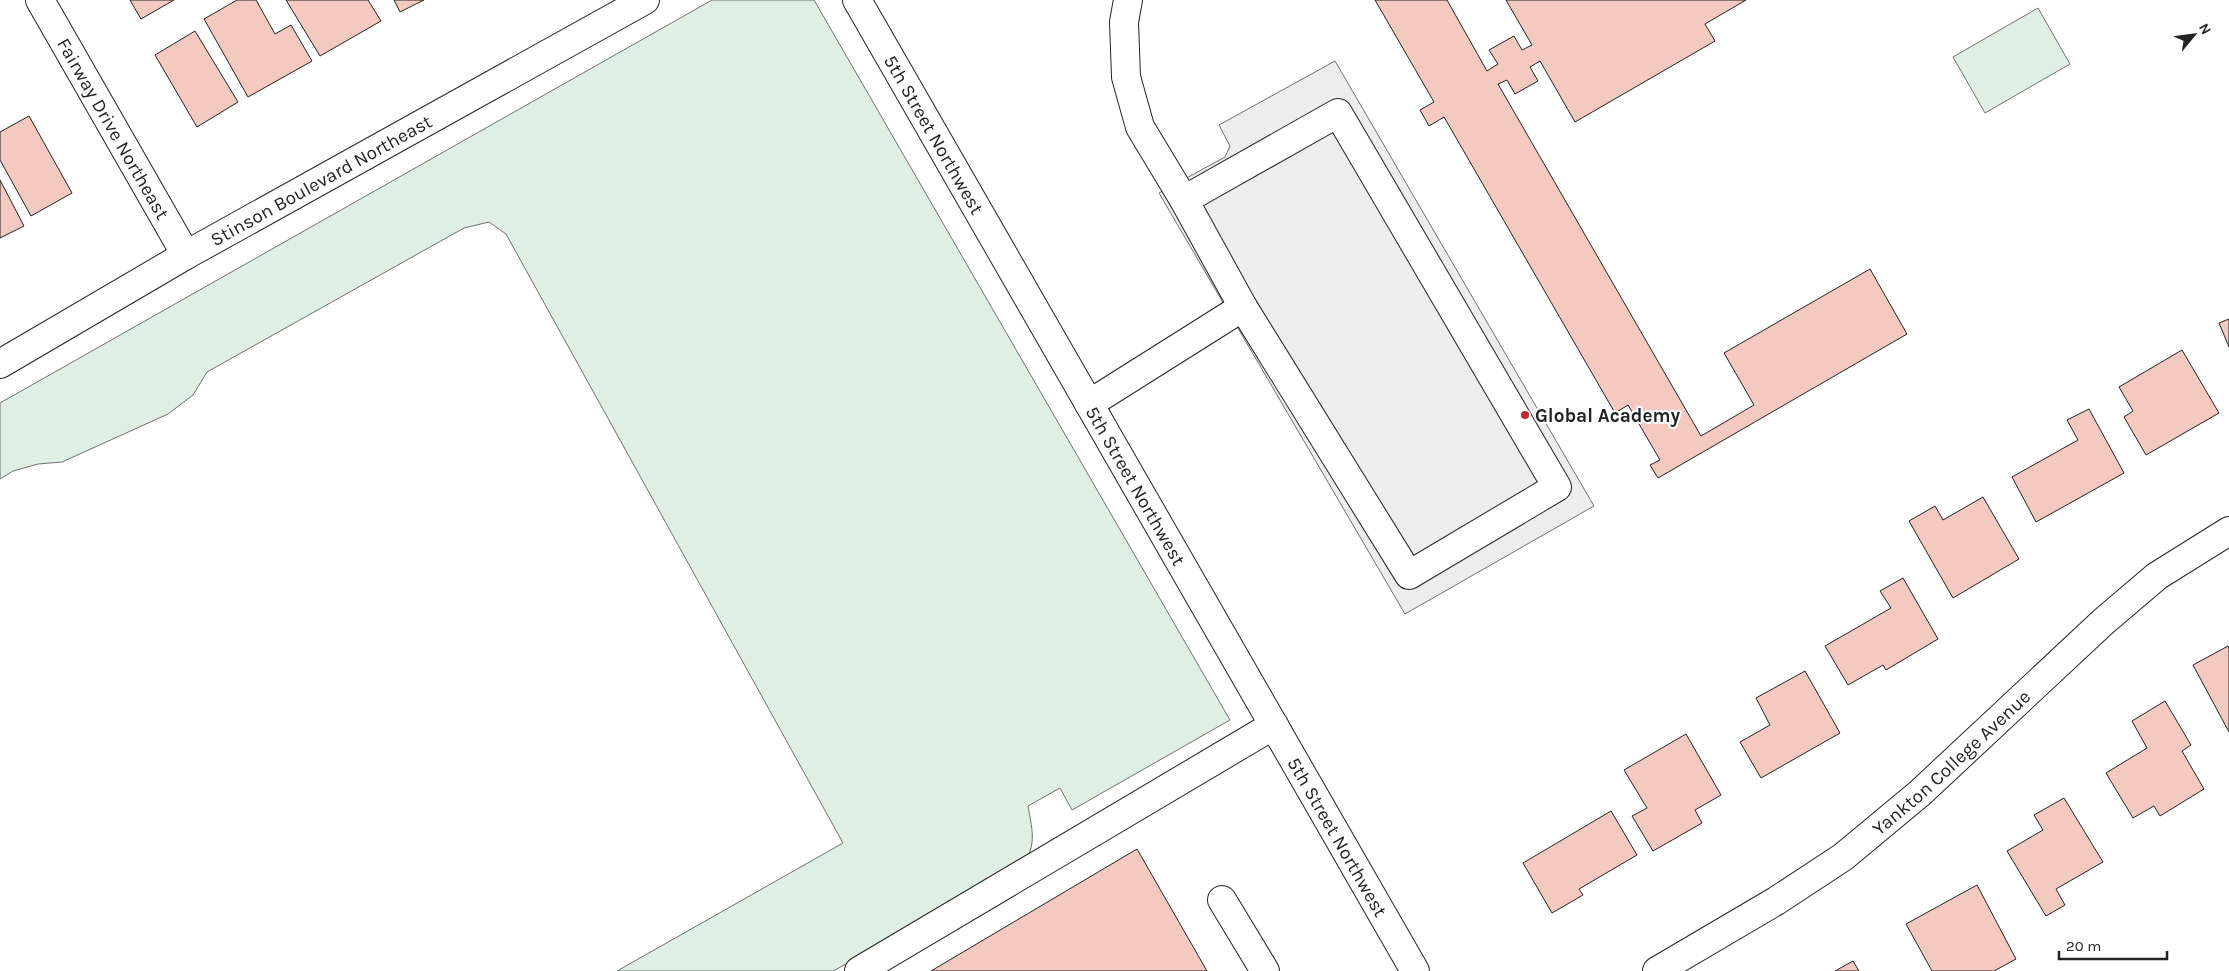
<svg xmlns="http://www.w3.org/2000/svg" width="2229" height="971" font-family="Karla,sans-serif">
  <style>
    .green { fill: #e0efe3; stroke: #6f6f6f }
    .parking { fill: #ededed; stroke: #6f6f6f }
    .building { fill: #f3c9c0; stroke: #222 }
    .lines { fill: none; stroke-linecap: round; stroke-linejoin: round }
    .minor-casing { stroke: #222; stroke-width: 30 }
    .minor { stroke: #fff; stroke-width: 28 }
    .poi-dot { fill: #c62828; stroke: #fff; stroke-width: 2 }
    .labels { text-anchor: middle; stroke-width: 4; stroke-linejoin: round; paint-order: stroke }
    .street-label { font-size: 19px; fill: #222; stroke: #fff }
    .poi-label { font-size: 19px; font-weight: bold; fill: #222; stroke: #fff; text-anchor: start }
  </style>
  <rect width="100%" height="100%" fill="#fff"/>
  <path class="green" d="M 712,0 L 814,0 L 1230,720 L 1072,810 L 1060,788 L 1028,806 C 1033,834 1037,846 1020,870 L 833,971 L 617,971 L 843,843 L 506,234 L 489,222 L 464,228 L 207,372 L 193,395 L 168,414 L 62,462 L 38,464 L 13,471 L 0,479 L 0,403 Z
    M 2038,8 L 2070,64 L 1985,113 L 1953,57 Z"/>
  <path class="parking" d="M 1335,61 L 1594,506 L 1405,614 L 1159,193 L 1225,157 L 1230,146 L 1219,125 Z"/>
  <path class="building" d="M 130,0 L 174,0 L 141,19 Z
    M 237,0 L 256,0 L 275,34 L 291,25 L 312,61 L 248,97 L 204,19 Z
    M 286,0 L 368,0 L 381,21 L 320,56 Z
    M 394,0 L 424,0 L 400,12 Z
    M 1375,0 L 1447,0 L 1487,71 L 1498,64 L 1489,50 L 1514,36 L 1522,50 L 1532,45 L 1506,0 L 1746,0 L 1705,24 L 1715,41 L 1575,122 L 1540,61 L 1530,67 L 1538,81 L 1515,94 L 1507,80 L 1498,84 L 1701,436 L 1754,405 L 1724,353 L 1870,269 L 1907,334 L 1658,478 L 1650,465 L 1660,460 L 1628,405 L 1615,413 L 1444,117 L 1429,126 L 1420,110 L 1434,102 Z
    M 195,31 L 238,102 L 197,127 L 155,55 Z
    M 29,116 L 72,193 L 31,216 L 0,160 L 0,132 Z
    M 0,180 L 24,226 L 0,238 Z
    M 2229,319 L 2229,347 L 2219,323 Z
    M 2182,350 L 2219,413 L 2146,455 L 2124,417 L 2133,411 L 2119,387 Z
    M 2089,409 L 2124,473 L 2036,522 L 2012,477 L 2078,440 L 2067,420 Z
    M 1983,497 L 2019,559 L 1953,598 L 1909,521 L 1935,506 L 1943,520 Z
    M 1903,578 L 1938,639 L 1886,670 L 1883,665 L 1848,685 L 1825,646 L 1891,608 L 1880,591 Z
    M 2228,646 L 2229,649 L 2229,732 L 2193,665 Z
    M 1805,671 L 1840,733 L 1761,778 L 1740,742 L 1770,725 L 1756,698 Z
    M 2165,701 L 2191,745 L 2182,751 L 2204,789 L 2160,816 L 2154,806 L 2133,818 L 2106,773 L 2147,748 L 2132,721 Z
    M 1686,734 L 1721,795 L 1695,810 L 1702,823 L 1653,851 L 1632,816 L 1647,808 L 1624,770 Z
    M 2064,798 L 2103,862 L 2056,889 L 2065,905 L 2046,916 L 2007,851 L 2043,830 L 2034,815 Z
    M 1611,811 L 1637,855 L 1579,889 L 1583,895 L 1552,913 L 1523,863 Z
    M 1137,849 L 1207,971 L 931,971 Z
    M 1977,885 L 2016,959 L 1994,971 L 1932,971 L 1906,924 Z
    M 1853,961 L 1859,971 L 1835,971 Z"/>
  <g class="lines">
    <defs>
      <g id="minor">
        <path id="s1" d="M 40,0 L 186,255"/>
        <path id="s2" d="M 857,0 L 1415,971"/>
        <path d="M 1184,200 L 1338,113 L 1557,487 L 1409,575 L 1243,307"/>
        <path id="s3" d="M 0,364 L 186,255 L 645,0"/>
        <path d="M 1089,404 L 1243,307 L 1184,200 L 1140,127 L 1126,77 L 1124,22 L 1128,0"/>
        <path d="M 1222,900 L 1265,971"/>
        <path d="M 859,971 L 1274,725"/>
        <path id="s4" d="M 1657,971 L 1776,901 L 1843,857 L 1920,793 L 2103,622 L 2157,576 L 2229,531"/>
      </g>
    </defs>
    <use href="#minor" class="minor-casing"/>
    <use href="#minor" class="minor"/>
  </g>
  <circle class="poi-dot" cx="1525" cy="415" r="5"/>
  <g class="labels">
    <g class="street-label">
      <text dy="7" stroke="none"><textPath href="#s1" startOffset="148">Fairway Drive Northeast</textPath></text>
      <text dy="7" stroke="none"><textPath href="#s2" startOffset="155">5th Street Northwest</textPath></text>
      <text dy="7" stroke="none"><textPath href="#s3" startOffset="370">Stinson Boulevard Northeast</textPath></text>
      <text dy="7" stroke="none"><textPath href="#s2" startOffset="560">5th Street Northwest</textPath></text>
      <text dy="7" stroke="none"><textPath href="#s4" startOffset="362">Yankton College Avenue</textPath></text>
      <text dy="7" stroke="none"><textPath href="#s2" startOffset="965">5th Street Northwest</textPath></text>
    </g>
    <g class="poi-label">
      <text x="1535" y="422">Global Academy</text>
    </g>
  </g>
  <g transform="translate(2194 35) rotate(61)" stroke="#ffffff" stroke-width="4" paint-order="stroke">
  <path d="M0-4L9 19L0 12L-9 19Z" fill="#222222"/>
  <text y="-8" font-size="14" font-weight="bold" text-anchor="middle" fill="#222222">N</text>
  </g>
  <path d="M2059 951v8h108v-8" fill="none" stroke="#222222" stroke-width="2.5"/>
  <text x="2066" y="951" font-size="15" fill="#222222" stroke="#ffffff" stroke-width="4" paint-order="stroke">20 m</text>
</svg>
